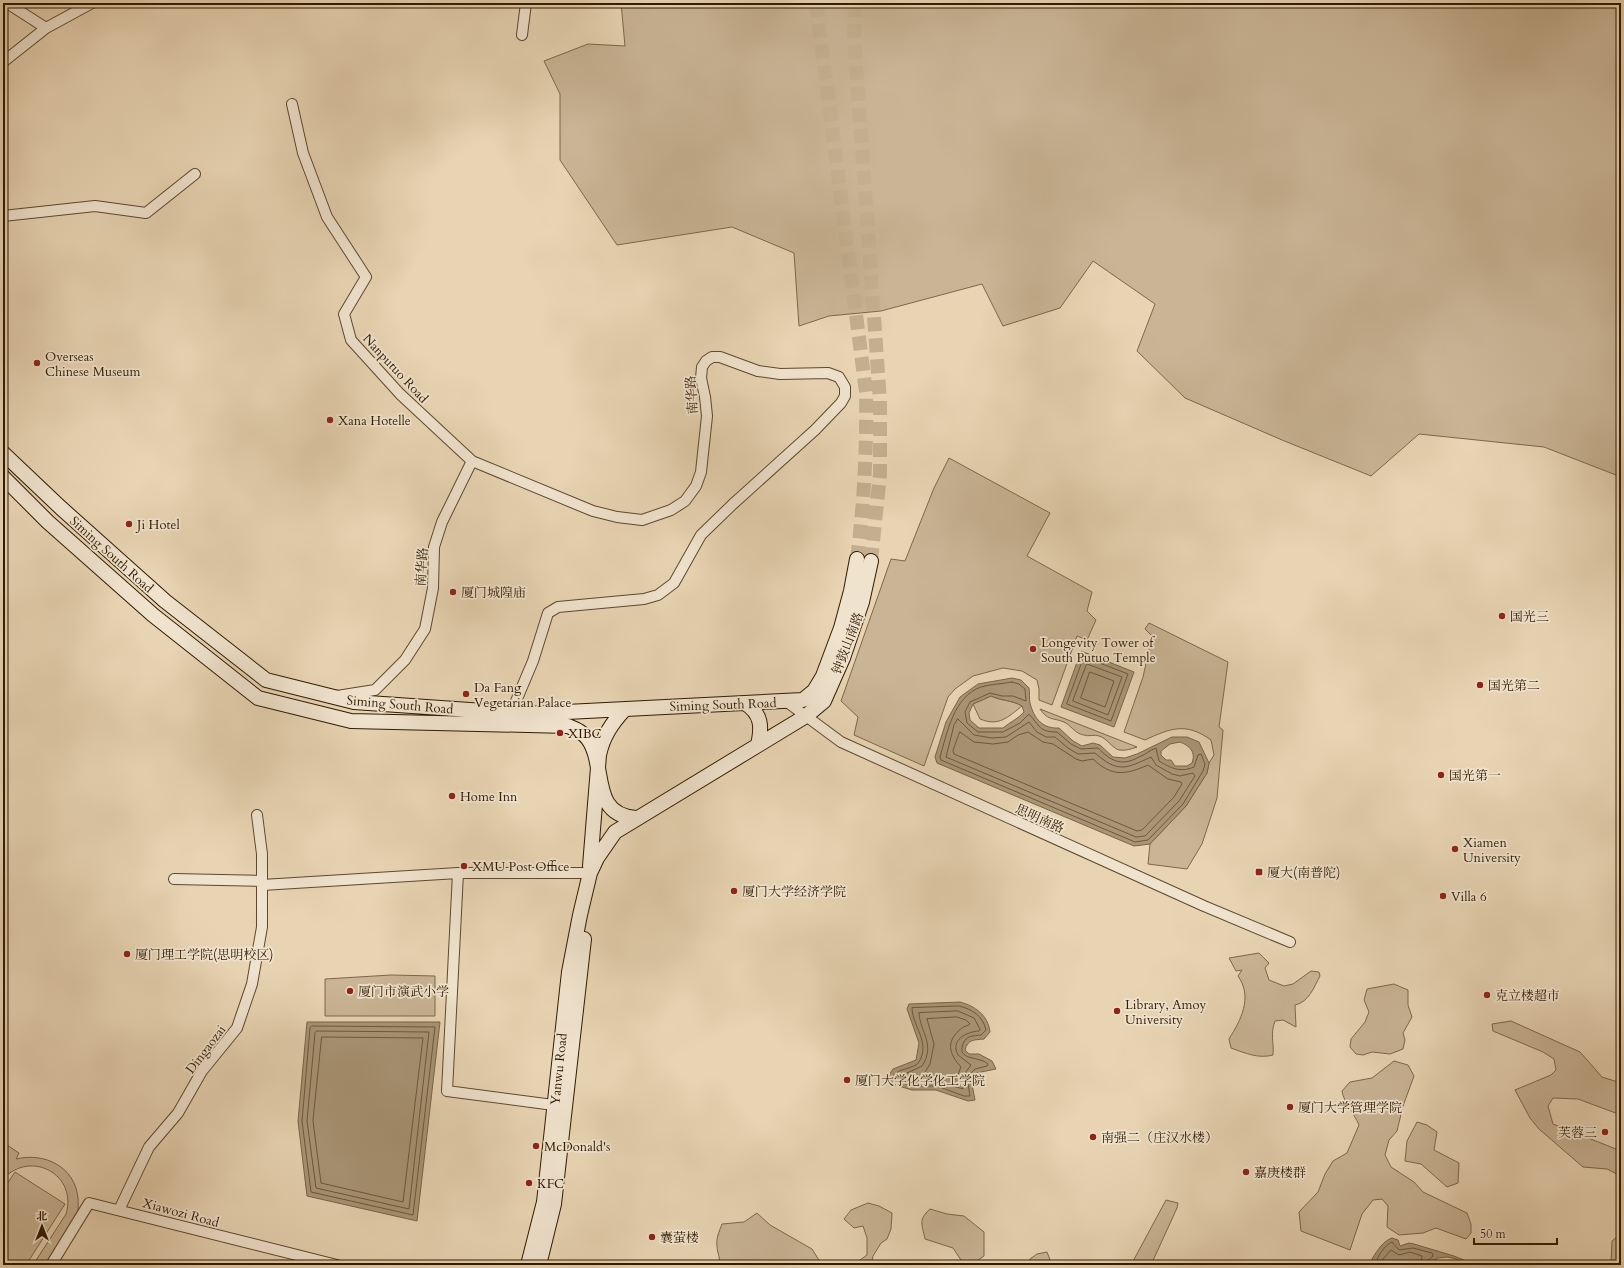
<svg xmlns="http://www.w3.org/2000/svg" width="1624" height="1268" font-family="Cardo,'Noto Serif SC',serif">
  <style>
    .green { fill: #c9b495; stroke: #7c674a }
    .water { fill: #a99576; stroke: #796447; fill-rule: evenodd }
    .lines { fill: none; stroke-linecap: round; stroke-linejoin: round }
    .shore { stroke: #6c583b; stroke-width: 1 }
    .secondary-tunnel { stroke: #c3af8f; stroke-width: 14; stroke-dasharray: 14 7; stroke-linecap: butt }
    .minor-casing { stroke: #5e482d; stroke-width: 12 }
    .secondary-casing { stroke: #301a00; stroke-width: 16 }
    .minor { stroke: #f0e3ce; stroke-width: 10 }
    .secondary { stroke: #f0e3ce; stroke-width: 14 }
    .poi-dot { fill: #8f2418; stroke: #f0e3ce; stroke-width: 1.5 }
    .labels { text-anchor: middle; stroke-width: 3.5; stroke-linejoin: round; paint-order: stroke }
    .poi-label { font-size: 13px; fill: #301a00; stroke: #f0e3ce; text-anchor: start }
    .street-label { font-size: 13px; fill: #301a00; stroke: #f0e3ce }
  </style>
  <rect width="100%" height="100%" fill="#e8d4b3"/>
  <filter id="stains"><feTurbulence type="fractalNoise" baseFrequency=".005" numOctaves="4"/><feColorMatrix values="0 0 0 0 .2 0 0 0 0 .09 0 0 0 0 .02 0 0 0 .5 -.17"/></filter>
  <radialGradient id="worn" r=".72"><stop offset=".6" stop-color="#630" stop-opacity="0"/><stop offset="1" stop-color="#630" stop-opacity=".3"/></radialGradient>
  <path class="green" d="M 621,3 L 1621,3 L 1621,477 L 1544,447 L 1419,434 L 1371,476 L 1282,440 L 1185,398 L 1137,351 L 1155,304 L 1093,261 L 1060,308 L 1003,326 L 982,284 L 881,311 L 829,316 L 799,326 L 794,253 L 732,227 L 617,245 L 560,160 L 560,94 L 544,61 L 588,44 L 625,46 Z
    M 949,458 L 1050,513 L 1027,556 L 1092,592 L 1087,611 L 1096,620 L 1087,640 L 1077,636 L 1052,705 L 1039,700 L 1039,689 L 1037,680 L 1022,671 L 1003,668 L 973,676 L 955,689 L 948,697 L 924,766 L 854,735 L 858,717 L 841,701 L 891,559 L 905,561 L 934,488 Z
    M 1149,623 L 1228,662 L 1219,727 L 1223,730 L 1217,798 L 1202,844 L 1187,869 L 1148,864 L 1150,844 L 1186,806 L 1207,773 L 1209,763 L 1214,755 L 1211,740 C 1186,722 1171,728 1145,740 L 1124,732 L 1143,677 L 1152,636 L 1145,629 Z
    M 991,696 C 1002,701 1012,700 1022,706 C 1008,717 999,727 980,719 L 973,704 Z
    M 1040,709 L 1137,747 C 1131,749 1126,751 1119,750 C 1112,748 1107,738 1099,736 C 1094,734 1089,737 1084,735 C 1076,734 1072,727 1066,723 C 1054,717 1049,722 1040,709 Z
    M 1259,953 L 1269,963 L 1265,968 L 1269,980 L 1284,986 L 1293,984 L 1311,971 L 1319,972 L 1320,976 C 1314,987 1309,1002 1295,1005 L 1296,1027 L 1283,1020 L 1275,1021 C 1270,1034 1274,1041 1273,1055 C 1258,1059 1245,1053 1231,1048 L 1229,1039 C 1241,1020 1253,997 1238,976 L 1242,970 L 1236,971 L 1229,958 Z
    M 391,975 L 435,976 L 435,1016 L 325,1016 L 325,979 Z
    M 1394,984 L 1408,990 L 1408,1005 L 1412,1017 L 1403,1033 L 1405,1040 L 1403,1049 L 1390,1054 L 1372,1052 L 1363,1055 L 1356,1054 L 1350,1047 L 1351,1039 L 1365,1022 L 1369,1012 L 1364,1000 L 1367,989 Z
    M 1511,1021 L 1580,1052 L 1602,1077 L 1621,1083 L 1621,1115 L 1578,1099 L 1553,1098 L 1548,1106 L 1553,1124 L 1621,1151 L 1621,1176 L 1607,1169 L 1583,1167 L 1539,1129 L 1530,1118 L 1515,1090 L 1551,1075 L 1556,1070 L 1554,1059 L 1543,1052 L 1493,1031 L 1492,1024 Z
    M 1394,1061 L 1408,1065 L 1414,1076 L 1403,1106 L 1397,1131 L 1389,1140 L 1385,1155 L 1391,1167 L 1414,1182 L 1423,1192 L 1467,1213 L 1471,1224 L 1471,1233 L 1466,1239 L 1436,1228 L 1423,1233 L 1399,1235 L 1387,1227 L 1388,1206 L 1382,1199 L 1373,1200 L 1362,1214 L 1350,1250 L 1301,1231 L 1299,1212 L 1318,1192 L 1325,1174 L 1333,1161 L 1347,1153 L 1359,1125 C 1354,1113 1344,1103 1342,1091 L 1350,1082 L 1372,1078 Z
    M 1417,1122 L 1427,1125 L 1437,1132 L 1434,1150 L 1459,1163 L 1458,1183 L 1447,1187 L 1421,1164 L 1405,1161 L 1407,1141 Z
    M 7,1145 L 19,1153 L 16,1159 C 45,1152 75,1167 78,1198 C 78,1203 79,1209 77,1214 C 71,1230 57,1249 48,1265 L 33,1265 L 66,1214 C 78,1175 31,1149 3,1179 L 3,1150 Z
    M 15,1172 L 65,1204 L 26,1265 L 13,1265 L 3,1258 L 3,1190 Z
    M 1166,1200 L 1178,1203 L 1177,1208 L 1151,1265 L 1131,1265 Z
    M 868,1203 L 879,1206 L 892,1213 L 891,1229 L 887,1239 L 881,1243 L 873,1256 L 871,1265 L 853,1265 L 867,1255 L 867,1238 L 863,1226 L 854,1228 L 844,1219 L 851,1210 Z
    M 930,1209 L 947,1214 L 964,1216 L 984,1232 L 984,1256 L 974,1263 L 961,1260 L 953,1248 L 925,1239 C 922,1224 918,1220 930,1209 Z
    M 757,1213 L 770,1225 L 812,1249 L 822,1265 L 719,1265 C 721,1258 717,1253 717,1246 C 716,1238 719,1232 722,1224 L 744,1222 Z
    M 1618,1236 L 1621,1236 L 1621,1265 L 1611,1265 L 1612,1241 Z
    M 1047,1252 L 1052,1265 L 1030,1265 L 1030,1259 L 1037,1254 Z"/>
  <path class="water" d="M 1081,651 L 1134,672 L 1114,727 L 1061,707 Z
    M 1012,678 L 1021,680 L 1029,688 C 1030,693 1029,698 1030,703 C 1034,719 1043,729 1059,728 L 1073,741 L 1082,746 L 1093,743 L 1100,745 L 1113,757 L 1125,758 L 1137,754 L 1172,737 L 1187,737 L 1199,742 L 1209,763 L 1207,773 L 1186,806 L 1150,844 L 1134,846 L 937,763 L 935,757 L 946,722 L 960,697 L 978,684 ZM 991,696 C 1002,701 1012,700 1022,706 L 1024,712 C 1018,719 1010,722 1003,728 L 979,728 L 970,720 L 969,713 L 973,704 ZM 1180,742 C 1190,746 1196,752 1192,763 L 1187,766 L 1175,766 L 1171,760 L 1166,760 L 1161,755 L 1161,751 L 1170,744 Z
    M 960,1002 C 975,1006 988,1015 990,1032 L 984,1039 C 974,1040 968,1039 965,1050 L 969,1054 L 979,1054 L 992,1061 L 996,1069 L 976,1073 L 971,1079 L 975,1100 L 968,1101 L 936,1090 L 912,1090 L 889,1083 L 889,1075 L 893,1069 L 916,1060 L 919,1043 L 907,1009 L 909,1004 Z
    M 307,1022 L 440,1022 L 417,1221 L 307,1196 L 298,1121 Z
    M 1392,1238 L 1398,1240 L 1400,1246 L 1409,1243 L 1414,1244 L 1454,1256 L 1476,1265 L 1464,1265 L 1456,1259 L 1448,1257 L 1438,1258 L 1429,1265 L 1373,1265 L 1372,1259 C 1377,1251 1383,1241 1392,1238 Z"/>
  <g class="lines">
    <path class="shore" d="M 1084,657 L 1128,674 L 1111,721 L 1067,704 Z
      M 1087,664 L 1122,677 L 1108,715 L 1073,701 Z
      M 1090,672 L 1114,681 L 1105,707 L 1081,698 Z
      M 1012,682 L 1019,684 L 1025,689 L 1026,701 L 1013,696 L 1002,696 L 990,693 L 970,702 L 965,712 L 967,723 L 978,732 L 1003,732 L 1020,723 L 1029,714 C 1040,726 1039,732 1057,732 L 1071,744 L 1081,749 L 1098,748 C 1111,761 1121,767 1139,757 C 1145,755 1150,750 1156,748 L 1159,761 C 1171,768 1180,773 1194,767 L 1198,755 L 1201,754 L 1205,764 L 1203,771 L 1183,804 L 1148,840 L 1135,842 L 941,760 L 940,757 C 947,733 954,696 981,687 C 991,684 1002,684 1012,682 Z
      M 958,719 L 974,735 L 992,738 L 1006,737 L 1029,722 L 1037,732 L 1046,737 L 1055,737 L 1068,748 L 1078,754 L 1095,753 C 1118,773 1125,769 1151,757 L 1156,765 L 1172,774 L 1180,776 L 1193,773 L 1195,776 L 1179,801 L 1145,836 L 1136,837 L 946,757 L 954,725 Z
      M 960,732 L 974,742 L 993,744 L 1008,742 L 1018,735 L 1028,732 L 1043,742 L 1053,744 L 1076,759 L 1082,761 L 1093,759 C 1112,777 1125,775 1148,765 L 1168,779 L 1181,782 L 1182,784 L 1174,797 L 1142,830 L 1137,831 L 954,754 L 953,751 Z
      M 959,1006 C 972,1009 983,1016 986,1030 L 981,1035 C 974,1036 966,1035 963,1044 C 956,1061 980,1056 988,1064 L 987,1066 L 975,1069 L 967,1077 L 970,1096 L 964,1096 L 937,1086 L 913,1086 L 893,1080 L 893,1076 C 898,1068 915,1069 919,1062 C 931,1042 912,1026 912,1008 Z
      M 958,1011 L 974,1018 L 980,1029 L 979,1031 C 966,1032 950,1040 958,1055 L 971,1065 L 962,1077 L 963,1089 L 937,1081 L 914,1081 L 905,1078 L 905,1074 L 922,1066 C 936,1045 920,1032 919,1013 Z
      M 957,1017 L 966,1020 L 970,1024 C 968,1026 964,1026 962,1028 C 945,1041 949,1054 961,1067 L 956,1079 L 926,1075 L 925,1072 L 930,1064 L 934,1044 L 927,1019 Z
      M 312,1026 L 435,1027 L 413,1215 L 311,1192 L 302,1121 L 310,1028 Z
      M 317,1031 L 429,1032 L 409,1209 L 316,1188 L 307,1121 L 315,1033 Z
      M 322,1037 L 423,1038 L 403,1202 L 321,1183 L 313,1121 Z
      M 1376,1265 C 1376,1257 1385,1245 1392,1242 L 1399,1250 L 1413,1248 L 1432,1253 L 1433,1256 L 1427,1261 L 1427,1265
      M 1381,1265 L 1383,1259 L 1391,1250 L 1399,1255 L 1410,1252 L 1422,1256 L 1421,1265"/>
    <path class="secondary-tunnel" d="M 816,3 L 866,392 C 867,448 864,504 857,559
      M 855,3 L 854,36 L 880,401 L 880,474 L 871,561"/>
    <defs>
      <path id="minor" d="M 7,3 L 46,28
        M 522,35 L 526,3
        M 3,62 L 46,28 L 92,3
        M 292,104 L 303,153 L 327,217 L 366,277 L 344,314 L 351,340 L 400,394 L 472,461
        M 3,216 L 95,206 L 146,213 L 195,174
        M 337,696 L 375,690 L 405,660 L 425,629 L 433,588 L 434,547 L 442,522 L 472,461 L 593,511 L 617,517 L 642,520 L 671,510 L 685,501 L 696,486 L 701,472 L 707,416 L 705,397 L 701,378 L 702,367 L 706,361 L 712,357 L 720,357 L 758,371 L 780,374 L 828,373 L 839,377 L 845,387 L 845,396 L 841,403 L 815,430 L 733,504 L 701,535 L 674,583 L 658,595 L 644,599 L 558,607 L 548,613 L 533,661 L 511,713
        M 787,702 L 841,742 L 1204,906 L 1290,942
        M 257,815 L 262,854 L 262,885
        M 458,873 L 447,1091 L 561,1106
        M 174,879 L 262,881
        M 119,1210 L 149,1147 L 178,1113 L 202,1071 L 237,1028 L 252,984 L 262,927 L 262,885 L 458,873 L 590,873
        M 51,1265 L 89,1203 L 337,1265"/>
      <path id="secondary" d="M 3,453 L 61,508 L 165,601 L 266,680 L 354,702 L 527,714 L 803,700 L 814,691 L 823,676 L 841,628 L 851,591 L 857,559
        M 3,477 L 48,522 L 153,615 L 258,698 L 351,721 L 568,726 C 575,729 583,732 588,739 C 607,765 589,815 636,818
        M 745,703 C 762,714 762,727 758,745
        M 590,866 L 599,755 C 603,736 612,723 625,709
        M 528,1265 L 544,1202 L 569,972 L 580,915 L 590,873 L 597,858 L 615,832 L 806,716 L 824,701 L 843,658 L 862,602 L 871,561
        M 539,1265 L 554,1204 L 584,939"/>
    </defs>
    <use href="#minor" class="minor-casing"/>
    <use href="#secondary" class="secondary-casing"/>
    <use href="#minor" class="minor"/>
    <use href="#secondary" class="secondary"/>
  </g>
  <g class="poi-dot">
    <circle cx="37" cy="363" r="4"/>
    <circle cx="330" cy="420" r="4"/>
    <circle cx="129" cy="524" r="4"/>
    <circle cx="453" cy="592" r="4"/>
    <circle cx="1502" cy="616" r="4"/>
    <circle cx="1033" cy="649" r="4"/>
    <circle cx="1480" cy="685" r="4"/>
    <circle cx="466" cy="694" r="4"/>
    <circle cx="560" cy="733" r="4"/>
    <circle cx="1441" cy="775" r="4"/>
    <circle cx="452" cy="796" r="4"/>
    <circle cx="1455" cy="849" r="4"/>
    <circle cx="464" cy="866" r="4"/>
    <rect x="1255" y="868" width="8" height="8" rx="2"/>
    <circle cx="734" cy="891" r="4"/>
    <circle cx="1443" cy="896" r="4"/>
    <circle cx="127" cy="954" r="4"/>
    <circle cx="350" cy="991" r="4"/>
    <circle cx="1487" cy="995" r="4"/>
    <circle cx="1117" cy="1011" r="4"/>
    <circle cx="847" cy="1080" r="4"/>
    <circle cx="1290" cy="1107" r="4"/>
    <circle cx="1605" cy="1132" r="4"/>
    <circle cx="1093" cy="1137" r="4"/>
    <circle cx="536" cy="1146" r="4"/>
    <circle cx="1246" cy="1172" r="4"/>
    <circle cx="529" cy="1183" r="4"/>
    <circle cx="652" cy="1237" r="4"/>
  </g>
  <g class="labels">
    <g class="poi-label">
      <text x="45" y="361">Overseas<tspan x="45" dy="15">Chinese Museum</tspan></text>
      <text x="338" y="425">Xana Hotelle</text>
      <text x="137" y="529">Ji Hotel</text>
      <text x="461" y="597">厦门城隍庙</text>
      <text x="1510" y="621">国光三</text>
      <text x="1041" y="647">Longevity Tower of<tspan x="1041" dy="15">South Putuo Temple</tspan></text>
      <text x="1488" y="690">国光第二</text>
      <text x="474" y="692">Da Fang<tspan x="474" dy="15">Vegetarian Palace</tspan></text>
      <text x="568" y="738">XIBC</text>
      <text x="1449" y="780">国光第一</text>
      <text x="460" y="801">Home Inn</text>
      <text x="1463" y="847">Xiamen<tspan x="1463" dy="15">University</tspan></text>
      <text x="472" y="871">XMU Post Office</text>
      <text x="1267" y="877">厦大(南普陀)</text>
      <text x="742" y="896">厦门大学经济学院</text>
      <text x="1451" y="901">Villa 6</text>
      <text x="135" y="959">厦门理工学院(思明校区)</text>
      <text x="358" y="996">厦门市演武小学</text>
      <text x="1495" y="1000">克立楼超市</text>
      <text x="1125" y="1009">Library, Amoy<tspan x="1125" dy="15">University</tspan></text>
      <text x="855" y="1085">厦门大学化学化工学院</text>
      <text x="1298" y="1112">厦门大学管理学院</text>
      <text x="1597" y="1137" text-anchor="end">芙蓉三</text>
      <text x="1101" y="1142">南强二（庄汉水楼）</text>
      <text x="544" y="1151">McDonald's</text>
      <text x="1254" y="1177">嘉庚楼群</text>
      <text x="537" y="1188">KFC</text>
      <text x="660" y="1242">囊萤楼</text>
    </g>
    <g class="street-label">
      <text transform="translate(396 368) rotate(47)" y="5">Nanputuo Road</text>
      <text transform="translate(691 395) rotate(-94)" y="5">南华路</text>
      <text transform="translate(112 554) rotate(42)" y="5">Siming South Road</text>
      <text transform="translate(421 567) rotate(-86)" y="5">南华路</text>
      <text transform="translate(847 643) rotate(-69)" y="5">钟鼓山南路</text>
      <text transform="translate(400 704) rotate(5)" y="5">Siming South Road</text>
      <text transform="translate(723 704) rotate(-2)" y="5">Siming South Road</text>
      <text transform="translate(1040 818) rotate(24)" y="5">思明南路</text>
      <text transform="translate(205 1049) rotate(-53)" y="5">Dingaozai</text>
      <text transform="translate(558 1069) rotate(-84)" y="5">Yanwu Road</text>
      <text transform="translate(181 1212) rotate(15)" y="5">Xiawozi Road</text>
    </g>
  </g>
  <rect width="1624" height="1268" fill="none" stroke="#e8d4b3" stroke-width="16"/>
  <rect x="4" y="4" width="1616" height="1260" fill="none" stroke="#301a00" stroke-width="2"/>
  <rect x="8" y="8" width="1608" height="1252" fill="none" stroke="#301a00"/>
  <g transform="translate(42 1226)" stroke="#f0e3ce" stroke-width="3" paint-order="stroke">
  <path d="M0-3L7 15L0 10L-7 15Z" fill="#301a00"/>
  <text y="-6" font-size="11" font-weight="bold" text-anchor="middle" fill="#301a00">北</text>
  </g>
  <path d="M1474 1238v6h83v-6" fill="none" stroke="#301a00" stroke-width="2"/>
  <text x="1480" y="1238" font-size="12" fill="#301a00" stroke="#f0e3ce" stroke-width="3" paint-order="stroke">50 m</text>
  <rect width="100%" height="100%" filter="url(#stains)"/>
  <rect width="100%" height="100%" fill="url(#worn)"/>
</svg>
